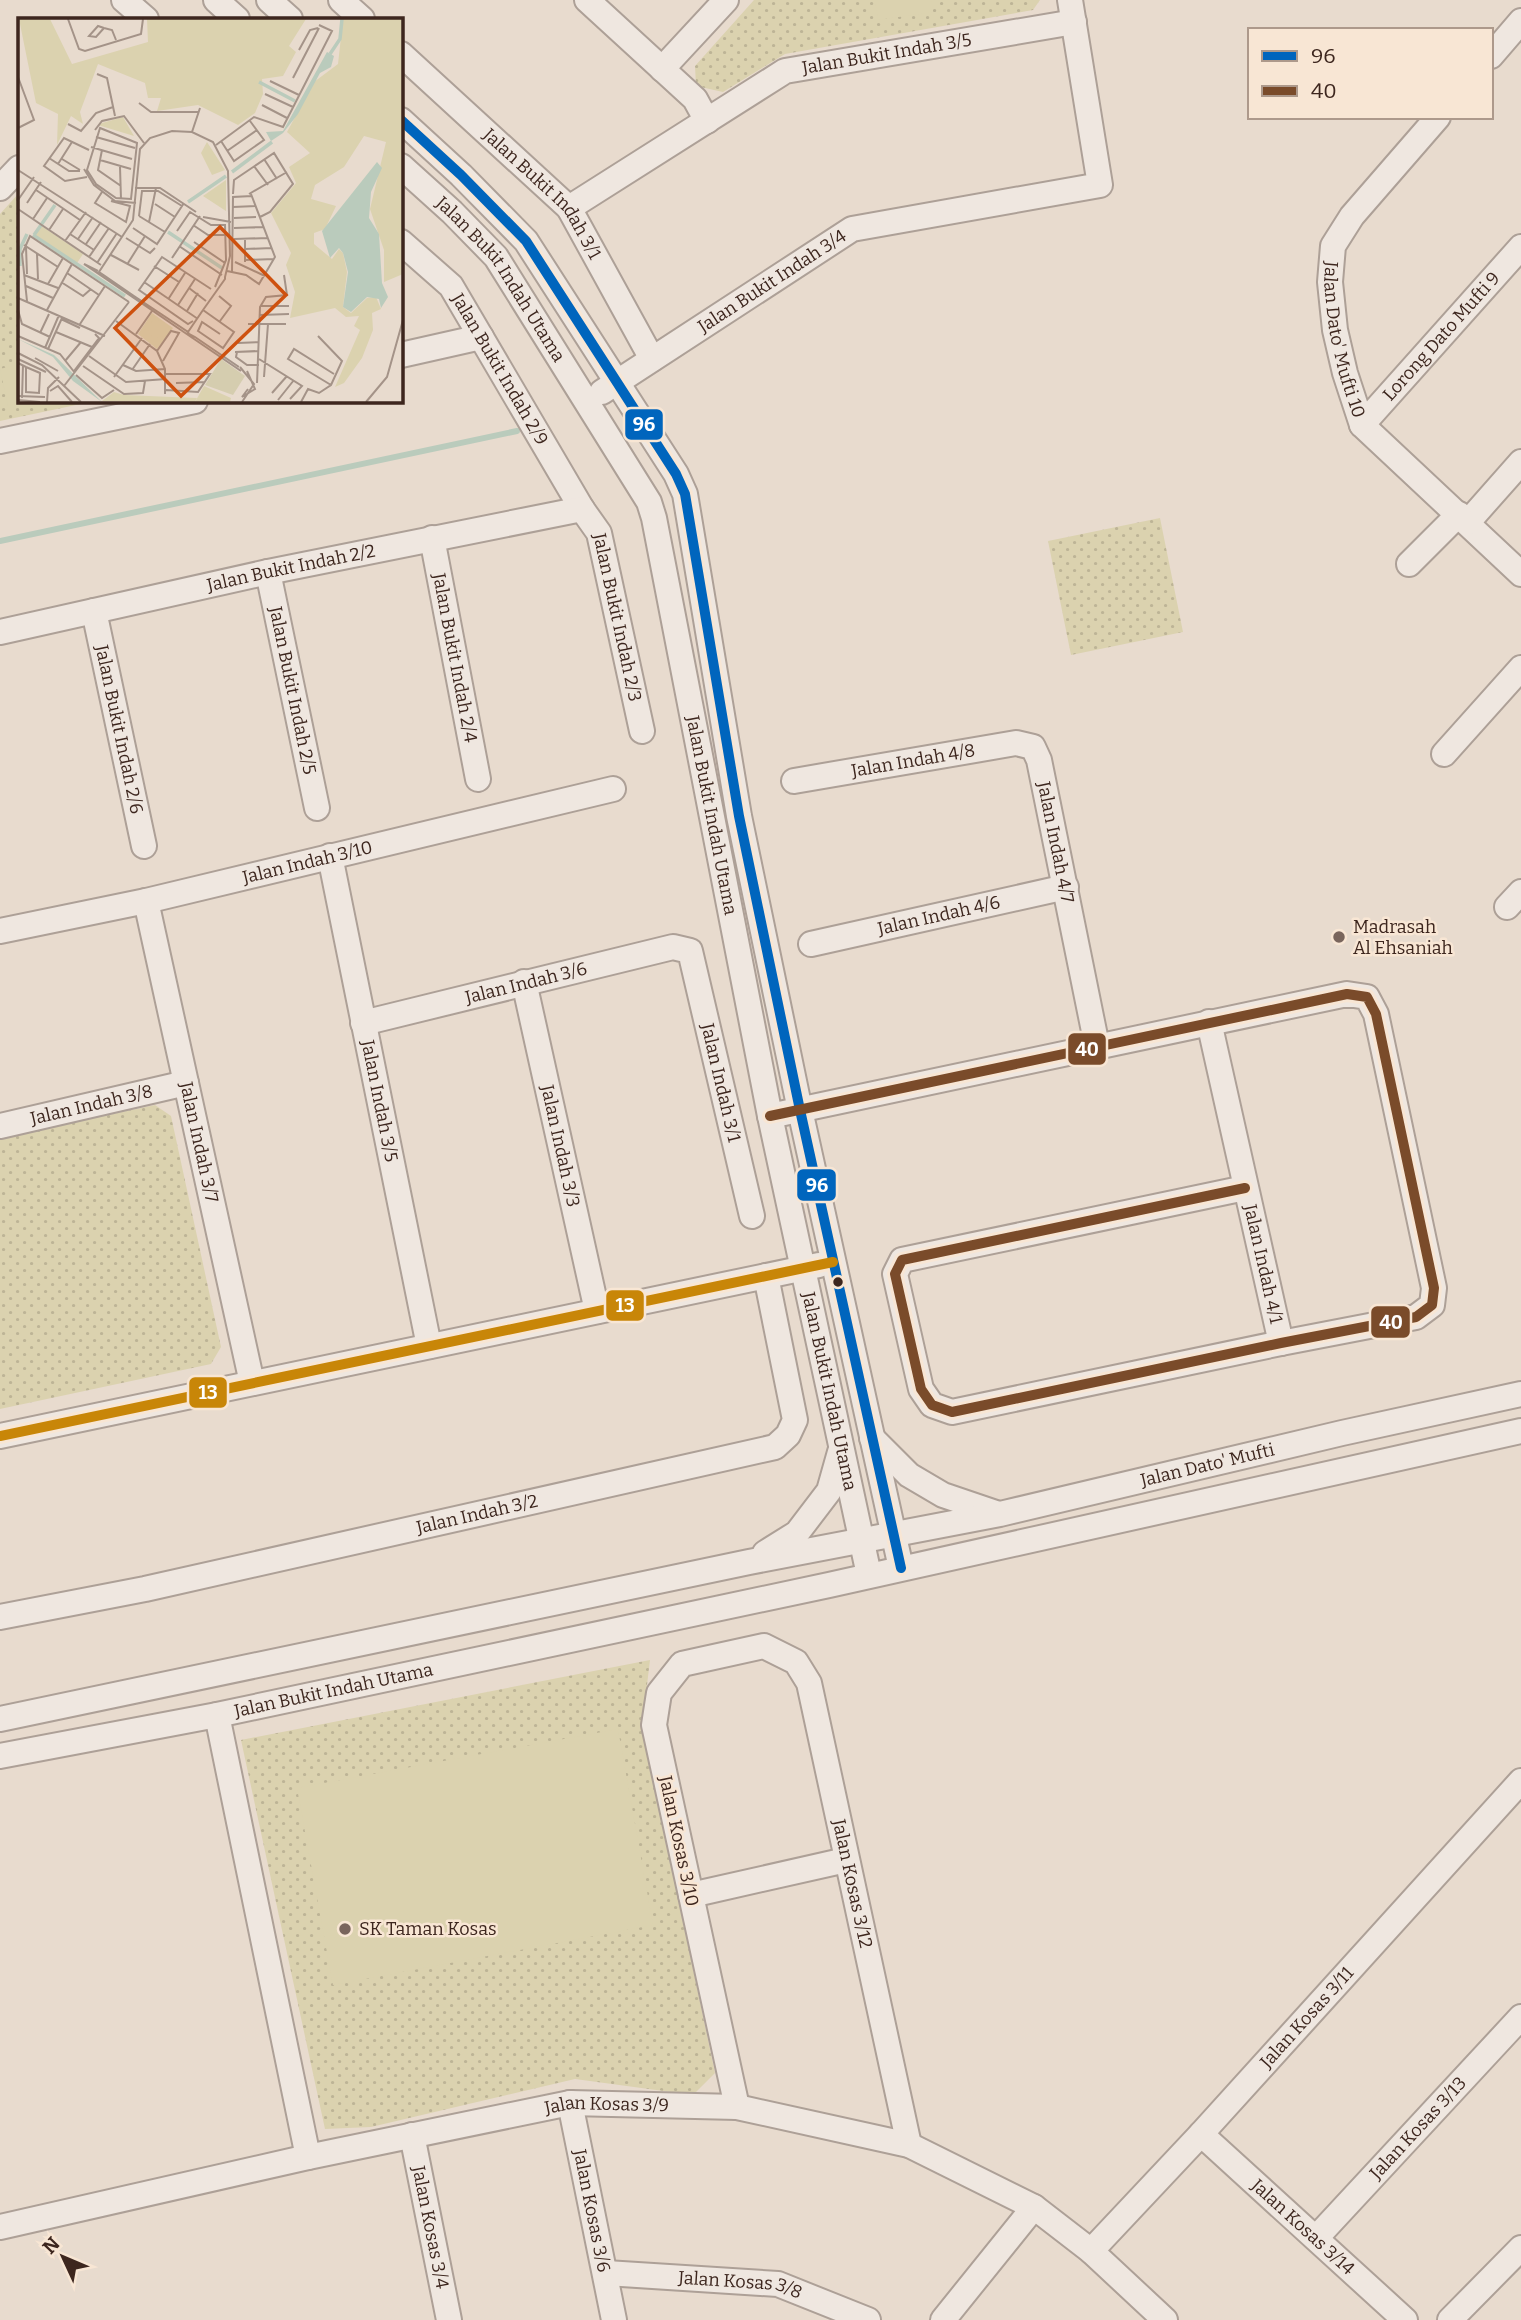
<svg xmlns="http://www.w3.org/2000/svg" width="1521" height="2320" font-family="Bitter,serif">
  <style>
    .park { fill: url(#park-dots) }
    .pitch { fill: #dbd2af }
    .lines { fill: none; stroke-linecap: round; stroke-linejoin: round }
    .stream { stroke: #bacbbc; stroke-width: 6 }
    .minor-casing { stroke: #ada097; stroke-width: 28 }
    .minor { stroke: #efe7e0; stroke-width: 24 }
    .bus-1-casing { stroke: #f8e6d4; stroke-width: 16 }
    .bus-2-casing { stroke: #f8e6d4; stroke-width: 16 }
    .bus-3-casing { stroke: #f8e6d4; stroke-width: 16 }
    .bus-1 { stroke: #0065bd; stroke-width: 10 }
    .bus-2 { stroke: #7a4b2a; stroke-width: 10 }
    .bus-3 { stroke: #c88608; stroke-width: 10 }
    .poi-dot { fill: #79655c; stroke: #f8e6d4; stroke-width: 2.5 }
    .bus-dot { fill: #3d261e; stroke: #f8e6d4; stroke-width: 2.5 }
    .labels { text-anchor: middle; stroke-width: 5; stroke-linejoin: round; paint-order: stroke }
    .street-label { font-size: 18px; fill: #3d261e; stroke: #f8e6d4 }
    .poi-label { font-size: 18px; fill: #3d261e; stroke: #f8e6d4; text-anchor: start }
    .inset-river { fill: none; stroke: #bacbbc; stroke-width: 3.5 }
    .inset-road { fill: none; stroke: #a49388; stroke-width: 2 }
    .view { fill: #ce510f; fill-opacity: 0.15; stroke: #ce510f; stroke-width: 3.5 }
    .inset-edge { fill: none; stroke: #3d261e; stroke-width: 3.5 }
    .line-badge { stroke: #f8e6d4; stroke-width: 2.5 }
    .badge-label { font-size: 19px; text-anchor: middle; font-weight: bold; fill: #fff }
  </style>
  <defs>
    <pattern id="park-dots" width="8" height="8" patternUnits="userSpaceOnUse" patternTransform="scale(1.75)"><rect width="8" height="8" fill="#dbd2af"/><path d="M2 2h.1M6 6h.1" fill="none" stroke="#bdb496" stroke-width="1.8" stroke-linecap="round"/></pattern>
  </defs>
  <rect width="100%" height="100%" fill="#e8dbce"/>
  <path class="park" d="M 754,0 L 1040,0 L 1033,10 L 785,54 L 723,92 L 696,86 L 695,66 Z
    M 19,193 L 19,401 L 95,401 L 0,421 L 0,214 Z
    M 1160,518 L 1183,632 L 1071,655 L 1048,541 Z
    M 155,1105 L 171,1116 L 221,1347 L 211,1364 L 0,1409 L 0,1138 Z
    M 650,1660 L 642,1727 L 715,2073 L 693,2095 L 575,2079 L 371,2127 L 325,2129 L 241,1740 Z"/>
  <path class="pitch" d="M 875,0 L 931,0 L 933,12 L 878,20 Z
    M 19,364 L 19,401 L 28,401 L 8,406 L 0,369 Z
    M 618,1729 L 653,1925 L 333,1985 L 297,1788 Z"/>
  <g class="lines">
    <path class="stream" d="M 0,541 L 517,431"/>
    <defs>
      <g id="minor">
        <path d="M 124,0 L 146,19"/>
        <path d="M 216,0 L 237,19"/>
        <path d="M 269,0 L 290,19"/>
        <path d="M 341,0 L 362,19"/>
        <path d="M 587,0 L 695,99 L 707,121"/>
        <path id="s1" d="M 401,54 L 569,208 L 652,359"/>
        <path d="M 1491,56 L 1521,21"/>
        <path d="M 662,69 L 726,0"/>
        <path id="s2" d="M 1438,117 L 1352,216 L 1333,246 L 1330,282 L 1335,330 L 1345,373 L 1362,425 L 1521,574"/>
        <path d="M 401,120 L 461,175 L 526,241 L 676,474 L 685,494 L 739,816 L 800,1110 L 901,1568"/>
        <path id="s3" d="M 401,166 L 452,212 L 496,257 L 649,502 L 654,518 L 770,1116 L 869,1575"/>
        <path d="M 0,188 L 19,168"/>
        <path id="s4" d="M 569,208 L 785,71 L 1074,22"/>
        <path id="s5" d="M 401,242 L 451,286 L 582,509 L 599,533 L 642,731"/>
        <path d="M 401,355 L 481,337"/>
        <path id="s6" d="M 602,392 L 852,229 L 1100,185 L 1070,0"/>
        <path id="s7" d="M 1362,425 L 1521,247"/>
        <path d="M 0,441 L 195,401"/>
        <path d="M 1468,522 L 1521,462"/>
        <path id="s8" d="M 432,538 L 478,779"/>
        <path d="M 1409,564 L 1459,514"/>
        <path id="s9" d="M 268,572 L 317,808"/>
        <path id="s10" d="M 94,611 L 144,846"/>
        <path id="s11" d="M 0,632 L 268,572 L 582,509"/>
        <path d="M 1444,754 L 1521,668"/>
        <path id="s12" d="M 794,781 L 1016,743 L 1033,747 L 1039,760 L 1097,1046"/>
        <path id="s13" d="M 330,856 L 429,1346"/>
        <path id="s14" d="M 146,901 L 252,1383"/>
        <path d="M 1507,907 L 1521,892"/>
        <path id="s15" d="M 0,931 L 146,901 L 613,789"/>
        <path id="s16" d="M 811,944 L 1066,887"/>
        <path id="s17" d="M 524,982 L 597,1311"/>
        <path id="s18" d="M 1209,1022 L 1281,1343"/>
        <path id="s19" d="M 363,1023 L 673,947 L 690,951 L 752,1216"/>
        <path d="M 770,1116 L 1347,994 L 1367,997 L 1376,1014 L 1434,1288 L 1432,1305 L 1416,1317 L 1281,1343 L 952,1412 L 932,1405 L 921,1389 L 895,1274 L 902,1260 L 1245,1188"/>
        <path id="s20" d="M 0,1126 L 186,1083"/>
        <path d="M 0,1436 L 819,1265"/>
        <path d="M 872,1438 L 909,1475 L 943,1495 L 996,1513"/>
        <path d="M 765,1553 L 797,1533 L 829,1491 L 840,1452"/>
        <path id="s21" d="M 0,1617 L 145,1589 L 775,1447 L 788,1435 L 795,1420 L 766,1276"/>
        <path d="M 217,1715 L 308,2157"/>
        <path id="s22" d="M 0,1719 L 749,1562 L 1000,1514 L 1342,1433 L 1521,1394"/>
        <path id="s23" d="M 0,1756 L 217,1715 L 829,1585 L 1521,1431"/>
        <path d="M 691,1895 L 846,1860"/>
        <path id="s24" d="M 570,2103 L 614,2320"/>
        <path id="s25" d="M 737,2107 L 654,1725 L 659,1693 L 682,1664 L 764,1646 L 796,1662 L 809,1683 L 909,2145"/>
        <path id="s26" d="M 1201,2134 L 1405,2320"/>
        <path id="s27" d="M 412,2135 L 449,2320"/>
        <path id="s28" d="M 0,2227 L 308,2157 L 570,2103 L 737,2107 L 909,2145 L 1034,2207 L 1091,2251 L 1165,2320"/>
        <path id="s29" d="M 1316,2238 L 1521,2017"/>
        <path id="s30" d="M 1091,2251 L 1201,2134 L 1521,1781"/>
        <path id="s31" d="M 606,2273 L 778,2284 L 868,2320"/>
        <path d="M 943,2320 L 1034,2207"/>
        <path d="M 1450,2320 L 1521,2248"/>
      </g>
    </defs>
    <use href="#minor" class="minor-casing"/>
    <use href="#minor" class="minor"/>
    <defs>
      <path id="bus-1" d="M 401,120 L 461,175 L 526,241 L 676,474 L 685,494 L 739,816 L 800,1110 L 901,1568"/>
      <path id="bus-2" d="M 770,1116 L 1347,994 L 1367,997 L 1376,1014 L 1434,1288 L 1432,1305 L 1416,1317 L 1281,1343 L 952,1412 L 932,1405 L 921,1389 L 895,1274 L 902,1260 L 1245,1188"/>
      <path id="bus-3" d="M 0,1436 L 833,1262"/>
    </defs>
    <use href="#bus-1" class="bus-1-casing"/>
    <use href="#bus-2" class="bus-2-casing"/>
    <use href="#bus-3" class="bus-3-casing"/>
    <use href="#bus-1" class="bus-1"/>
    <use href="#bus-2" class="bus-2"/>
    <use href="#bus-3" class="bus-3"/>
  </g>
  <g class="poi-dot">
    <circle cx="1339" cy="937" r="7"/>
    <circle cx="345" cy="1929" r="7"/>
  </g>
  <circle class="bus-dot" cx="838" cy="1282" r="6"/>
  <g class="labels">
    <g class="street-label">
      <text dy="6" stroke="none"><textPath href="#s4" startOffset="359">Jalan Bukit Indah 3/5</textPath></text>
      <text dy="6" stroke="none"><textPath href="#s1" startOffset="200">Jalan Bukit Indah 3/1</textPath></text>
      <text dy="6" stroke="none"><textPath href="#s3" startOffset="152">Jalan Bukit Indah Utama</textPath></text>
      <text dy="6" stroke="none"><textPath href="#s6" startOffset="203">Jalan Bukit Indah 3/4</textPath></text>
      <text dy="6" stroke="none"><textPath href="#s7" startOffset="119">Lorong Dato Mufti 9</textPath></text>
      <text dy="6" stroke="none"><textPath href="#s2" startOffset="262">Jalan Dato' Mufti 10</textPath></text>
      <text dy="6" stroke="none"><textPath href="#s5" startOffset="163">Jalan Bukit Indah 2/9</textPath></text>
      <text dy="6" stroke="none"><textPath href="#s11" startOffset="298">Jalan Bukit Indah 2/2</textPath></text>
      <text dy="6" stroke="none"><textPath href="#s5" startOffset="441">Jalan Bukit Indah 2/3</textPath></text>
      <text dy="6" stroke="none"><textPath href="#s8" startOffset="122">Jalan Bukit Indah 2/4</textPath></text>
      <text dy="6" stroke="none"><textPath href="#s9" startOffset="121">Jalan Bukit Indah 2/5</textPath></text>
      <text dy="6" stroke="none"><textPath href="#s10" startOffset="121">Jalan Bukit Indah 2/6</textPath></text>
      <text dy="6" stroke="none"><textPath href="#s12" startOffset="121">Jalan Indah 4/8</textPath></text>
      <text dy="6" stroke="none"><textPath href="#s3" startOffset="740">Jalan Bukit Indah Utama</textPath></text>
      <text dy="6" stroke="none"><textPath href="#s12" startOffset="341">Jalan Indah 4/7</textPath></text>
      <text dy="6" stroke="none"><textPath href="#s15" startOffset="315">Jalan Indah 3/10</textPath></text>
      <text dy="6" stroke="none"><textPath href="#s16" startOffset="131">Jalan Indah 4/6</textPath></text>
      <text dy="6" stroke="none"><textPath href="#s19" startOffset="168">Jalan Indah 3/6</textPath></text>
      <text dy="6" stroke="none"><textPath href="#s19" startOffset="472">Jalan Indah 3/1</textPath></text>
      <text dy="6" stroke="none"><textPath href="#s13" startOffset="250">Jalan Indah 3/5</textPath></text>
      <text dy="6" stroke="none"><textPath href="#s20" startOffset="94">Jalan Indah 3/8</textPath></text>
      <text dy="6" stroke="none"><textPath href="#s14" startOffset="247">Jalan Indah 3/7</textPath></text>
      <text dy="6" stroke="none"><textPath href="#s17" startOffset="168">Jalan Indah 3/3</textPath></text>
      <text dy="6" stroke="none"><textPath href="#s18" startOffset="248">Jalan Indah 4/1</textPath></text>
      <text dy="6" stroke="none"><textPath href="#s3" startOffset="1328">Jalan Bukit Indah Utama</textPath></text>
      <text dy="6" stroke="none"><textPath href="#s22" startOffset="1234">Jalan Dato' Mufti</textPath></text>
      <text dy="6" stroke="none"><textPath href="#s21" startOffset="488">Jalan Indah 3/2</textPath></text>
      <text dy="6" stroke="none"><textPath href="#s23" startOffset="340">Jalan Bukit Indah Utama</textPath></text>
      <text transform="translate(679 1841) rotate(78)" y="6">Jalan Kosas 3/10</text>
      <text dy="6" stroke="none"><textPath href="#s25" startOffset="810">Jalan Kosas 3/12</textPath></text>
      <text dy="6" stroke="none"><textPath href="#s30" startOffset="318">Jalan Kosas 3/11</textPath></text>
      <text dy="6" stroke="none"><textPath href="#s28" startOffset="620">Jalan Kosas 3/9</textPath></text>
      <text dy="6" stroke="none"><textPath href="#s29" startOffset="150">Jalan Kosas 3/13</textPath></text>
      <text dy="6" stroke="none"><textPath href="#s24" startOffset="110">Jalan Kosas 3/6</textPath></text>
      <text dy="6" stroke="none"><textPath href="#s26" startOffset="138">Jalan Kosas 3/14</textPath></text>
      <text dy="6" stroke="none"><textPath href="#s27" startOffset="94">Jalan Kosas 3/4</textPath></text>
      <text dy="6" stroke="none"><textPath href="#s31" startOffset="135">Jalan Kosas 3/8</textPath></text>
    </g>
    <g class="poi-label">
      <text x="1353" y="933">Madrasah<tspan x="1353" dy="21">Al Ehsaniah</tspan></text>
      <text x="359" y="1935">SK Taman Kosas</text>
    </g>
  </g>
  <g transform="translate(18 18)">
    <rect width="385" height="385" fill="#e8dbce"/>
    <path d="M 22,207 L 65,236 L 59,245 L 16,216 ZM 186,368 L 213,380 L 212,384 L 177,384 Z" fill="#dbd2af"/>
    <path d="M 1,1 L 32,1 L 54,46 L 130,24 L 129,1 L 288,1 L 271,28 L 278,34 L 265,58 L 244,61 L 245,76 L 237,95 L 220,107 L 180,87 L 139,93 L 143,80 L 130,80 L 127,65 L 80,46 L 62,94 L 65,106 L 53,98 L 39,127 L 40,96 L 18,85 ZM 325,1 L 385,1 L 385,256 L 366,264 L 366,232 L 352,191 L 368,124 L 346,118 L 326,149 L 297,167 L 293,181 L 318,188 L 307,211 L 296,215 L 296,226 L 314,241 L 321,231 L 325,235 L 329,254 L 325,289 L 333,295 L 349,280 L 358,279 L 363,291 L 354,295 L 355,312 L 344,340 L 326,365 L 317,369 L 342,312 L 336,308 L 341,298 L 328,299 L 317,290 L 272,300 L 277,274 L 268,247 L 273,235 L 253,195 L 278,165 L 271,149 L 292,135 L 269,114 L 296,64 L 320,46 ZM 96,374 L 106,377 L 179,380 L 177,384 L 84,383 Z" fill="#dbd2af"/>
    <path d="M 203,341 L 227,358 L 215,377 L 187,367 Z" fill="#d5cdaf"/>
    <path d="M 105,99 L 116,118 L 80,107 L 84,105 ZM 208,162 L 208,193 L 185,178 ZM 134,295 L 155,310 L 139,331 L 120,316 Z" fill="#dbd2af"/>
    <path d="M 189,124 L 207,152 L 194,157 L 183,135 ZM130 311a9 9 0 1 1 18 0a9 9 0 1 1-18 0Z" fill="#dbd2af"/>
    <path d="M 309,34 L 316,38 L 313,49 L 302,55 L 280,96 L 265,115 L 253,123 L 248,114 L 265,113 ZM 359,144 L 364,150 L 353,174 L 351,200 L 361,216 L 364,265 L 370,279 L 363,290 L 361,281 L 349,279 L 333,294 L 325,289 L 330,254 L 325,235 L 321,230 L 312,240 L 304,213 ZM 0,321 L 36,337 L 84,384 L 55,363 L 35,339 Z" fill="#bacbbc"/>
    <path class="inset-river" d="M 312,36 L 322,21 L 324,1M 241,64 L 277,83M 214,154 L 254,124M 170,184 L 208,158M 150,214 L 204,250M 15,217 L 107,278M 16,217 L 37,187M 2,248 L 2,231 L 9,216"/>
    <path class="inset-road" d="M 50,1 L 61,31 L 67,33 L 123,16 L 125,1M 86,10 L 78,19 L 71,18 L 80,8 L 86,10 L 94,12 L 98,22M 281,32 L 292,12 L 300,10M 79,56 L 89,60 L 97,98M 0,59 L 16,102 L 0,110M 275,60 L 301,10M 252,63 L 281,77M 247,76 L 275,89M 121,85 L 133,94 L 180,94M 244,87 L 269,100M 50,106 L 63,113 L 78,95 L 95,89M 82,110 L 119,125 L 113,181 L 98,180 L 78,166 L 69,152 ZM 77,112 L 84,103 L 106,98 L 126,125M 174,114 L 182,90M 78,119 L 117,130M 203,123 L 216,143 L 246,122 L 232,103M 198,127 L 236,99 L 265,109 L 314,13 L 301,7M 73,129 L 114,141M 84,132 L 80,152 L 103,168M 209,133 L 239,112M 31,140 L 51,153 L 62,153M 44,141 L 62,152M 246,141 L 259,161M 82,142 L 113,151M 40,146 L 54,124M 236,148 L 250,167M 102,149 L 103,181M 66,151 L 76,167 L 97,183 L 118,185M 0,152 L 104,219M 69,159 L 47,163 L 26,148 L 46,120 L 71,132M 117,170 L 142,170 L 178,194M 18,172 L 62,202M 84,174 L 77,185 L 108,204 L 112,188 L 93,183M 215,176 L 216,162 L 256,135 L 275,166 L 252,194 L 242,199M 231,176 L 269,154M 0,182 L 16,159M 9,185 L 23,164M 137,186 L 157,199M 215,189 L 238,188M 0,191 L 83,247M 121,198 L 124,173 L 140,173 L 164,188M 121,198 L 147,214M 185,199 L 213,204M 216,200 L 238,199M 15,201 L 29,180M 131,204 L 138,170M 175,207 L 190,217 L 207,217M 115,210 L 139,226 L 166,185M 216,210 L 246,209M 31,212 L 45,191M 159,213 L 172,194 L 193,207 L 207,207 L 208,242 L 197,269M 52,216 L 76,232M 108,220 L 132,235 L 137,230M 60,221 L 75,199M 216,221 L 250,220M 227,221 L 227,244M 47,223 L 68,194M 176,224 L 207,245M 68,226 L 83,204M 6,227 L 40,249M 161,228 L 204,257M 8,229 L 9,256M 227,231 L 254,230M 19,236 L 20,261M 93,237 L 121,252M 71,239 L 91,210M 154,240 L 182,198M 227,242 L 256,241M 217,244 L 247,258M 79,245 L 99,215M 110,245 L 127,218M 136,248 L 161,264M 80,253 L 66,246 L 223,353M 209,253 L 228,257 L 241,266 L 257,239 L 233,176M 214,254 L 215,179 L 234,178M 49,255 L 81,277M 6,257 L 40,270M 43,264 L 65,278 L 73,271M 126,264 L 180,301M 30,266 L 45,240M 8,268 L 35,280M 171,270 L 188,283M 201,278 L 213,288 L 202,303M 0,280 L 87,318M 151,280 L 167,255M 9,283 L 4,236 L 12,218 L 111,284M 160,287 L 177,261M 242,288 L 271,288M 0,292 L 4,306 L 32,319M 29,292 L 54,246M 185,292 L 216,314 L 205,330 L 180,313 L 184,304 L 202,316M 169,293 L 180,275M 242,297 L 271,296M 43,301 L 62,310M 98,303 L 139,333 L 147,351 L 147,376M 175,303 L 170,306 L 121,272 L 144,239 L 193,271M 62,306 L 87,268M 230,306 L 268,306M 38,314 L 74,329M 22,315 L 31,296M 118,316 L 134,293M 169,316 L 170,314 L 185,292 L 207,261 L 207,259 L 212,238 L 210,153 L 195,124 L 174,114 L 154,113 L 132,120 L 122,131 L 115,202 L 81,254 L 87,258 L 116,278 L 170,314 L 171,316 L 177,319 L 221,349M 0,318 L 42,336 L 57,355M 220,325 L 241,324M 27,330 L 41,297M 30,331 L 44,300M 139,333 L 153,313 L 161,315 L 145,343M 217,334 L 241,333M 219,334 L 218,339 L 229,347 L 241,347M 0,335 L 24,347 L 63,384M 71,338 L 108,364 L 148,361M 17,340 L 40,353M 0,341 L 28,354M 241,341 L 284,368 L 272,381M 47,343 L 63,324M 0,345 L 8,349 L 22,355 L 21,375 L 8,374 L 8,349M 105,347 L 118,353 L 147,351M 65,348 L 106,376 L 125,375 L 127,363M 222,349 L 236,366 L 224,384M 114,352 L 132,326M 56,353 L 81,320 L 77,316M 229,353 L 237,371 L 224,379 L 230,371M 148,356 L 192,356 L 180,374 L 148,372M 58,357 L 84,380 L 96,372M 96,359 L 124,320M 246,359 L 250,306M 158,365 L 187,364M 239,365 L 242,289 L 248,279 L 269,277 L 266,257M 313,367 L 270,341 L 276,331 L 316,356M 46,368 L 111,284M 32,373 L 40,368 L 54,384M 254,375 L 269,358M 0,378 L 27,379M 4,380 L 5,347M 0,382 L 22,384M 260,382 L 276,362M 29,384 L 30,370 L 41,359M 283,384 L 290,371 L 301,375 L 313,367 L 324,343 L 300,318M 348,384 L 369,359 L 385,302"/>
    <path class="view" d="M 202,209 L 268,277 L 163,378 L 97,310 Z"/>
    <rect width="385" height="385" class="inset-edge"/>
  </g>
  <g class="line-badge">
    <rect x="624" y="408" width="40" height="33" rx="7" fill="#0065bd"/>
    <rect x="1067" y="1032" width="40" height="34" rx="7" fill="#7a4b2a"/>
    <rect x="796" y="1168" width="41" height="34" rx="7" fill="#0065bd"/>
    <rect x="605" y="1289" width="40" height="33" rx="7" fill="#c88608"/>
    <rect x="1370" y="1305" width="41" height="34" rx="7" fill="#7a4b2a"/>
    <rect x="188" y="1376" width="40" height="33" rx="7" fill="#c88608"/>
  </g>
  <g class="badge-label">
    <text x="644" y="431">96</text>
    <text x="1087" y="1056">40</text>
    <text x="817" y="1192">96</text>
    <text x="625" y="1312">13</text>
    <text x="1391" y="1329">40</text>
    <text x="208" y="1399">13</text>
  </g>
  <rect x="1248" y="28" width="245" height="91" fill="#f8e6d4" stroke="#ad998b" stroke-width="2"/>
  <rect x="1262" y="51" width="35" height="10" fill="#0065bd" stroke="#ad998b" stroke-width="2"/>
  <text x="1311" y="63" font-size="21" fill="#3d261e">96</text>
  <rect x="1262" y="86" width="35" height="10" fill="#7a4b2a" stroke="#ad998b" stroke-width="2"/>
  <text x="1311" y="98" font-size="21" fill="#3d261e">40</text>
  <g transform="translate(63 2257) rotate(314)" stroke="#f8e6d4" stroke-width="5" paint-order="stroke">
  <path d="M0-5L12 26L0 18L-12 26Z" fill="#3d261e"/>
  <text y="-10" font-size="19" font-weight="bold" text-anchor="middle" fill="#3d261e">N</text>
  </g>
</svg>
